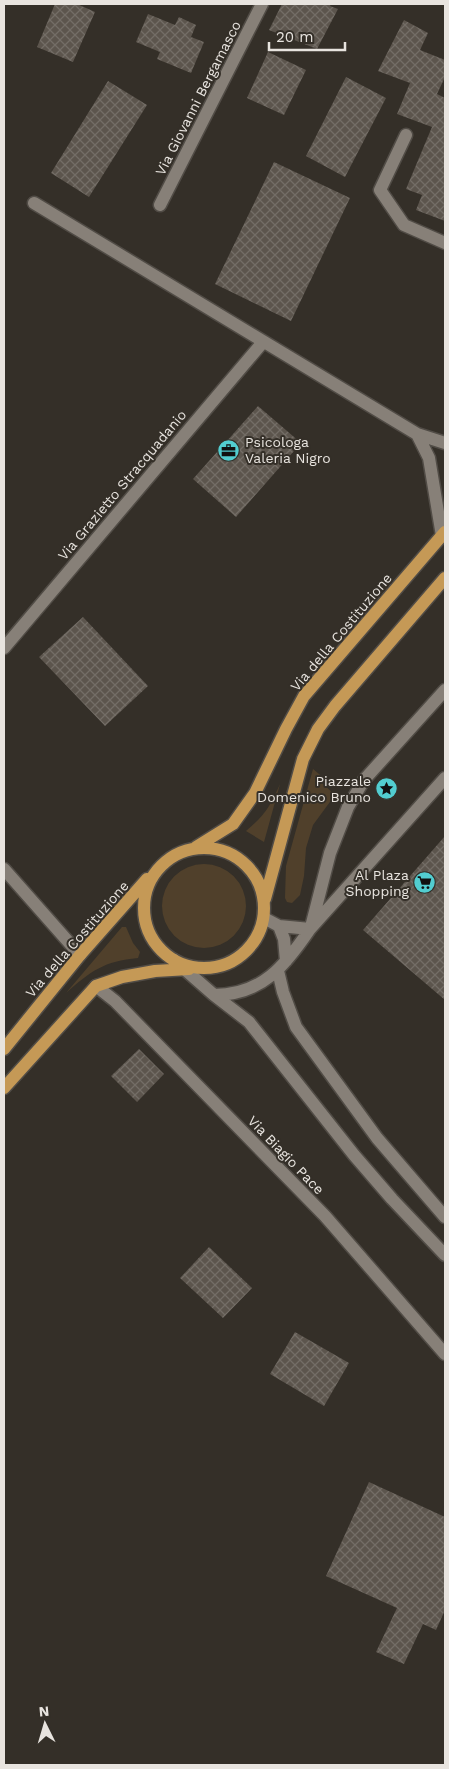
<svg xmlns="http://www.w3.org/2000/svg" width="449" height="1769" font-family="'Work Sans',sans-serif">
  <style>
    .garden { fill: #50402b }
    .building { fill: url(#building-cross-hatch) }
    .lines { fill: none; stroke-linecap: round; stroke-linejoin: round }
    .minor-casing { stroke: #514c46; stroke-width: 15 }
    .major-casing { stroke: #514c46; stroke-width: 15 }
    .minor { stroke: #878078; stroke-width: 12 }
    .major { stroke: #c59956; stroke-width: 12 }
    .labels { text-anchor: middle; stroke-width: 4; stroke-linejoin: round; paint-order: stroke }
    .street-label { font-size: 14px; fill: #e8e4df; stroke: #342f28 }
    .poi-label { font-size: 14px; fill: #e8e4df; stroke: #342f28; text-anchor: end }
  </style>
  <defs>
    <pattern id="building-cross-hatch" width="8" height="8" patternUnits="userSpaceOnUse" patternTransform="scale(1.25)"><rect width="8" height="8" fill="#5c554d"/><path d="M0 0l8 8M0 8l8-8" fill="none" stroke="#736d66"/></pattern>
  </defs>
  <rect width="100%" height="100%" fill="#342f28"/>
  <path class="garden" d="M 313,769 L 325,779 L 322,783 L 335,795 L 313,825 L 306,848 L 304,876 L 300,895 L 292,903 L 287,902 L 285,898 L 286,866 Z
    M 280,784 L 264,842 L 246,831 C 265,815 270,807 280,784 Z
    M162 906a42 42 0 1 1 84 0a42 42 0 1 1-84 0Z
    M 122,927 L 126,927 L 133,943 L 140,952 L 138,958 C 104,961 91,971 66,993 Z"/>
  <path class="building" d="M 55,4 L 77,4 L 95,12 L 73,62 L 37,47 Z
    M 282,4 L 331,4 L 330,6 L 338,9 L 317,49 L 269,30 Z
    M 148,14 L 175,25 L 179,17 L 196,25 L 191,37 L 204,42 L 191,73 L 157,59 L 160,52 L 136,42 Z
    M 404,20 L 428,33 L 420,50 L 445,60 L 445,77 L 437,94 L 445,98 L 445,221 L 416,210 L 422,195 L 406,189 L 432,127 L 397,114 L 410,83 L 378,71 Z
    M 268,52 L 306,70 L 284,115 L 247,98 Z
    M 346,77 L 386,98 L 345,177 L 306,156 Z
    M 108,81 L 147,105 L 89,197 L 51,173 Z
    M 274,162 L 350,198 L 291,321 L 215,284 Z
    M 258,406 L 301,443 L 236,517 L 193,479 Z
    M 83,617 L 148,686 L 105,726 L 39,657 Z
    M 445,836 L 445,1000 L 363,930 Z
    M 139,1049 L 164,1074 L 137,1102 L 111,1076 Z
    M 209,1247 L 252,1288 L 223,1318 L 180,1278 Z
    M 295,1332 L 349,1363 L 324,1406 L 270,1374 Z
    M 369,1482 L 445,1517 L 445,1610 L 436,1630 L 423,1624 L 404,1664 L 376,1652 L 397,1608 L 326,1576 Z"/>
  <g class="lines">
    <defs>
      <path id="minor" d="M 406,135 L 380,190 L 404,225 L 445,243
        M 34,203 L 417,434 L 445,443
        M 160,205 L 262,4
        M 417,434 L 429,458 L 442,536
        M 4,648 L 263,342
        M 4,869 L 80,955
        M 264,918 L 279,926 L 310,929
        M 279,926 L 284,939 L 286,961
        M 311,927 L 330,853 L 348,807 L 364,780 L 445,690
        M 174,960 L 214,995 L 249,1022 L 354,1155 L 392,1199 L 445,1255
        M 278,971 L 283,992 L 296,1027 L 377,1138 L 445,1217
        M 96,986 L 115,1001 L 325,1216 L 445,1354
        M 214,995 C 262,995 285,966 310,929 L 445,778"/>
      <path id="major" d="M 196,847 L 233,824 L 255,793 L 286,729 L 304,696 L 445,532
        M144 908a60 60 0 1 1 120 0a60 60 0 1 1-120 0Z
        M 265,899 L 303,759 L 318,729 L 335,706 L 445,578
        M 4,1049 L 80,955 L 147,879
        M 4,1088 L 96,986 L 122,977 L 155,971 L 189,969"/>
    </defs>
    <use href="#minor" class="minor-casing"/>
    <use href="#major" class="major-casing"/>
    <use href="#minor" class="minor"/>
    <use href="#major" class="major"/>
  </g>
  <defs>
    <symbol id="office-disc" viewBox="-11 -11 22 22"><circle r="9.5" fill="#52cdd0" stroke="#342f28"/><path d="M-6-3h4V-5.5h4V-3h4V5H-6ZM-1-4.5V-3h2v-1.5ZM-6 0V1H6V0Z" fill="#111"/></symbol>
    <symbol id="sight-disc" viewBox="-11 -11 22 22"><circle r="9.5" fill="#52cdd0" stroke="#342f28"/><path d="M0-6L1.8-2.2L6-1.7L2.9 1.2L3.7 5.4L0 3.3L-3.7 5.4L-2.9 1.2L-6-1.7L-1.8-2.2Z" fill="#111"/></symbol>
    <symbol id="supermarket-disc" viewBox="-11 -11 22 22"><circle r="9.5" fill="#52cdd0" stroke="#342f28"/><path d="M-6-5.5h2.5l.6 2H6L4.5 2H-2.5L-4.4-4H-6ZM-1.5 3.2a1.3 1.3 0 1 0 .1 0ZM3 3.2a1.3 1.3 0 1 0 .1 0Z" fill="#111"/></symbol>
  </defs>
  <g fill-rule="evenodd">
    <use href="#office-disc" x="216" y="438" width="25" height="25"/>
    <use href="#sight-disc" x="374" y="776" width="25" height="25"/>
    <use href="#supermarket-disc" x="412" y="870" width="25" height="25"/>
  </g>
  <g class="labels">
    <g class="street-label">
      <text transform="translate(198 98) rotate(-63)" y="5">Via Giovanni Bergamasco</text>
      <text transform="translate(122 485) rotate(-50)" y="5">Via Grazietto Stracquadanio</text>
      <text transform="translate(341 632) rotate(-50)" y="5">Via della Costituzione</text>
      <text transform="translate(77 939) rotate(-49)" y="5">Via della Costituzione</text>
      <text transform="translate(286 1155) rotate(46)" y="5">Via Biagio Pace</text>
    </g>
    <g class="poi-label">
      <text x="245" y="447" text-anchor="start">Psicologa<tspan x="245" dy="16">Valeria Nigro</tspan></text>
      <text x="371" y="786">Piazzale<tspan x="371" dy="16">Domenico Bruno</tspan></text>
      <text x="409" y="880">Al Plaza<tspan x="409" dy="16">Shopping</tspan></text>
    </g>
  </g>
  <rect width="449" height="1769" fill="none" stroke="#e8e4df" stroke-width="10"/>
  <g transform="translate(45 1724) rotate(355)" stroke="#342f28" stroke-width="4" paint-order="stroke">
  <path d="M0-4L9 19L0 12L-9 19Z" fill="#e8e4df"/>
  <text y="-8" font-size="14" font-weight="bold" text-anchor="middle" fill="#e8e4df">N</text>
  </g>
  <path d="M269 42v8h76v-8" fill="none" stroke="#e8e4df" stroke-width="2.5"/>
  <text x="276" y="42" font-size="15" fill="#e8e4df" stroke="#342f28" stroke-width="4" paint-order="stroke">20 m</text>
</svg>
